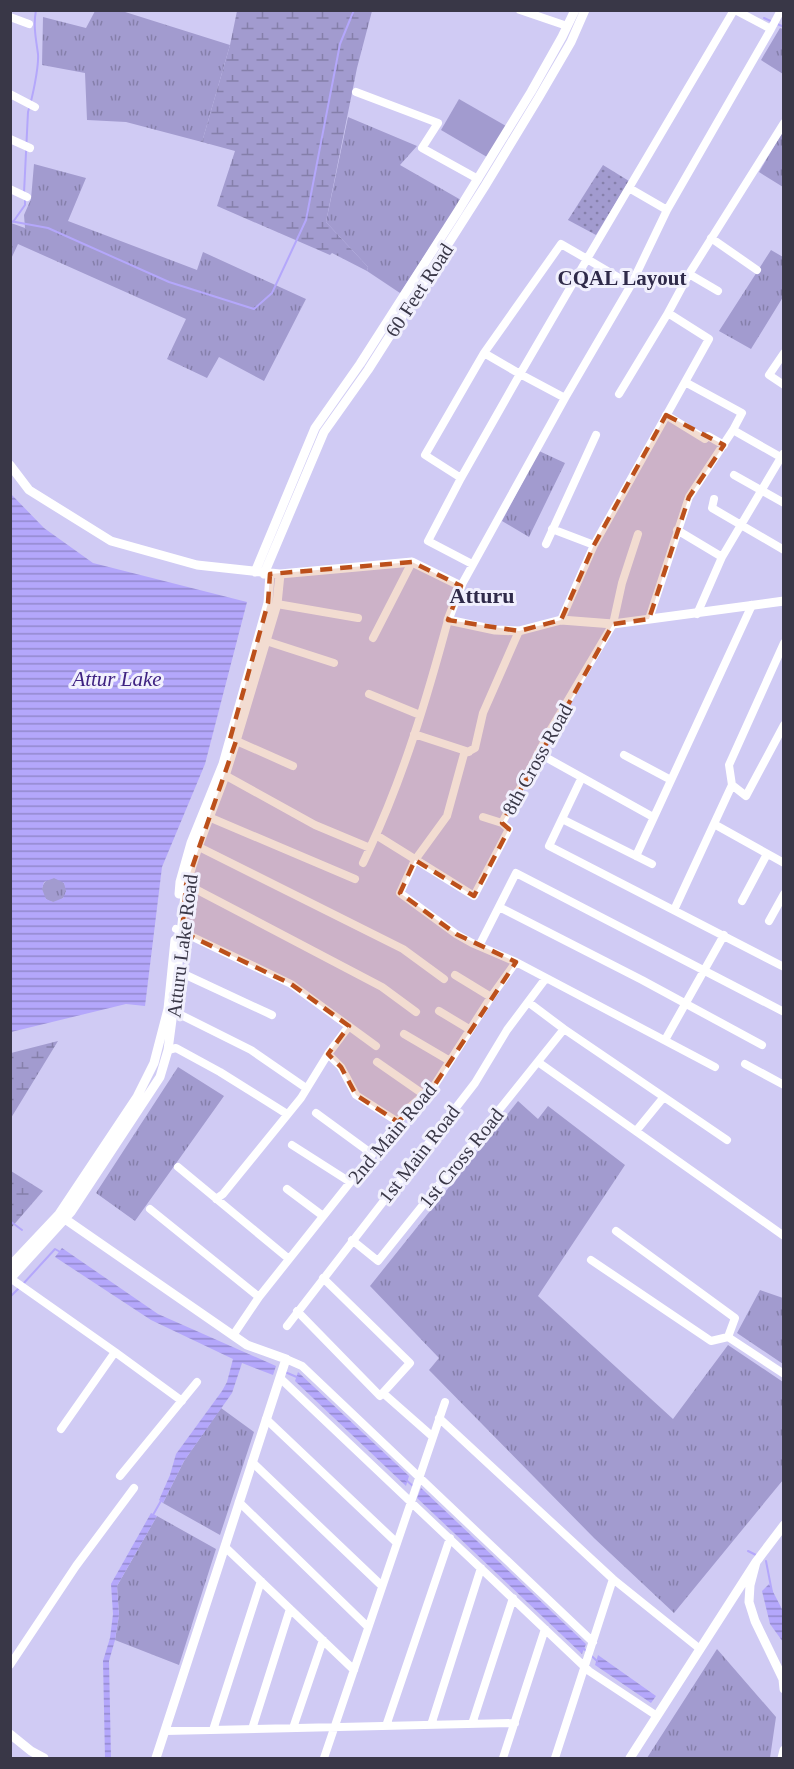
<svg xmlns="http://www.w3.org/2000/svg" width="794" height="1769" font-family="'Times New Roman',serif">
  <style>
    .grass { fill: url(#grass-tufts) }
    .wetland { fill: url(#wetland-marsh) }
    .park { fill: url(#park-dots) }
    .pitch { fill: #a29bcf }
    .water { fill: url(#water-rules); fill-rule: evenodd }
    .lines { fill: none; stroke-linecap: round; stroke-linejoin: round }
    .stream { stroke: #b4a7fb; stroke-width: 2 }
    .minor { stroke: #fff; stroke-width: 8 }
    .tertiary { stroke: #fff; stroke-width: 9 }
    .marked { fill: #bc501b; fill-opacity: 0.2; stroke: #bc501b; stroke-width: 4.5; stroke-dasharray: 12 8; stroke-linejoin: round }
    .labels { text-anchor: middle; stroke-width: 6; stroke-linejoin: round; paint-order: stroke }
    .street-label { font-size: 20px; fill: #393747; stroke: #f1f0fd }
    .neighbourhood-label { font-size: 21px; font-weight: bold; fill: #2f2a49; stroke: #f1f0fd }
    .water-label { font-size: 21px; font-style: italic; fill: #3f2382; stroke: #f1f0fd }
    .quarter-label { font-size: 22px; font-weight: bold; fill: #2f2a49; stroke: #f1f0fd }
  </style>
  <defs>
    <pattern id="grass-tufts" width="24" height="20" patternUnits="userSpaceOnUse" patternTransform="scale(1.5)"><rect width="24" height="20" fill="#a29bcf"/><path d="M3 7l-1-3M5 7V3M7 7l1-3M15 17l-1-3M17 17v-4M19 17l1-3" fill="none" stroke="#857faa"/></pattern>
    <pattern id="wetland-marsh" width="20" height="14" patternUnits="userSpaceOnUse" patternTransform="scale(1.5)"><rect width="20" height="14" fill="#a29bcf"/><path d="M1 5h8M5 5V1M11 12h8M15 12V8" fill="none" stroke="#857faa"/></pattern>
    <pattern id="park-dots" width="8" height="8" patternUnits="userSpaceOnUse" patternTransform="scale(1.5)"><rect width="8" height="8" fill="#a29bcf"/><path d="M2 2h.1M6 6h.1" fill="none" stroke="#857faa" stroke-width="1.8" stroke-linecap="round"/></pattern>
    <pattern id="water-rules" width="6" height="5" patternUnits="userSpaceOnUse" patternTransform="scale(1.5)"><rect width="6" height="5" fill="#b4a7fb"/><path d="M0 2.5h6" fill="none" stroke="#9389cd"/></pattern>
  </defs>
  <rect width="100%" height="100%" fill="#d0cbf4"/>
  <path class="grass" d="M 95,11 L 122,11 L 230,45 L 202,142 L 126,122 L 87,120 L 85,73 L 42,65 L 43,17 L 86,28 Z
    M 780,28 L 783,29 L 783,74 L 761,60 Z
    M 348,117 L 417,146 L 400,165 L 461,200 L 400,293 L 367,271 L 368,267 L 326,222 Z
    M 783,131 L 784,187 L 783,187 L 759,172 Z
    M 34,164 L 86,178 L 68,221 L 197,270 L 203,252 L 306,299 L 264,381 L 219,357 L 207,378 L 167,359 L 186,319 L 18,244 L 11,259 L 11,223 L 25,228 L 24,215 L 31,199 Z
    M 771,250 L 783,257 L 783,297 L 751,349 L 719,331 Z
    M 539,451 L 565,463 L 529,537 L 502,521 Z
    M42 890a12 12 0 1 1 24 0a12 12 0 1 1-24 0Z
    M 178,1067 L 224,1096 L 135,1221 L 96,1193 Z
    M 518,1101 L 538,1119 L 548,1106 L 625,1165 L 538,1296 L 673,1419 L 728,1345 L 783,1382 L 783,1480 L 674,1613 L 594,1538 L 429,1370 L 439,1358 L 370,1286 Z
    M 760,1290 L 783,1298 L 783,1364 L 737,1333 Z
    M 221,1408 L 254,1432 L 220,1535 L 163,1503 L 184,1461 Z
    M 157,1516 L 216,1549 L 179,1665 L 115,1640 L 119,1615 L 117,1586 Z
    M 717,1649 L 776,1717 L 770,1758 L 647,1758 Z"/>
  <path class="wetland" d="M 237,11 L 372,11 L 357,68 L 326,222 L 368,267 L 367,271 L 332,253 L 330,255 L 217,206 L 235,151 L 202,142 L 230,45 Z
    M 58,1041 L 11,1118 L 11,1053 Z
    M 11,1171 L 43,1191 L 11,1228 Z"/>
  <path class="park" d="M 603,165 L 629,181 L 596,235 L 568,220 Z"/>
  <path class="pitch" d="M 459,99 L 506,126 L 487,157 L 441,130 Z"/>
  <path class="water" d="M 10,493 L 44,528 L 93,563 L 247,602 L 205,764 L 162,867 L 145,1006 L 126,1004 L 11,1032 ZM 54,878 L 64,883 L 66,891 L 63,898 L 53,902 L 46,899 L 42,889 L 44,882 Z
    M 62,1248 L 158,1314 L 276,1366 L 273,1375 L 242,1363 L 232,1393 L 184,1461 L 163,1503 L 159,1500 L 170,1475 L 176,1454 L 222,1391 L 227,1382 L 233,1359 L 151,1320 L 55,1257 Z
    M 298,1372 L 409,1476 L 406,1486 L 295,1381 Z
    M 421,1488 L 586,1644 L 582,1654 L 417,1498 Z
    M 151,1513 L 157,1516 L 117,1586 L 119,1615 L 115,1640 L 109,1661 L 111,1758 L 105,1758 L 103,1661 L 110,1638 L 113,1614 L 111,1584 Z
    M 769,1584 L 783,1611 L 783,1642 L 770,1624 L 762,1591 Z
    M 598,1655 L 656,1696 L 651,1703 L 595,1665 Z"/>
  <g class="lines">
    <path class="stream" d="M 764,18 L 784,27
      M 24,193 L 28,112 C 32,99 39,68 38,54 C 36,39 33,26 36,10
      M 10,221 L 48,228 L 169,282 L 254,309 L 272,293 L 306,220 L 340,44 L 354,10
      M 13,222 L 25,205 L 25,199
      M 10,1221 L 22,1230
      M 23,1284 L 55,1249 L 62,1253
      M 10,1297 L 19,1288
      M 285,1372 L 299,1378
      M 405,1479 L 414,1487
      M 153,1515 L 162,1499
      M 748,1551 L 756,1555
      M 766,1561 L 772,1592
      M 583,1648 L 597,1661"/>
    <path class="minor" d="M 520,10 L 567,26
      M 10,17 L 29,24
      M 771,29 L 781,10
      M 356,92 L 438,123 L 422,148 L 478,179
      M 10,94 L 35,107
      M 10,139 L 30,148
      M 629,188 L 667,210
      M 10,189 L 27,197
      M 711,238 L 757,270
      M 689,274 L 718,291
      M 631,285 L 587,259 L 734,10
      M 784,353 L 769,375 L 784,385
      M 685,382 L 742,413 L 733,430
      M 619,394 L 668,313
      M 666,415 L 705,439 L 708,436 L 724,445
      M 734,475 L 784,503
      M 461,478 L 425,455 L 484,353 L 520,374 L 587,259 L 561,244 L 484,353
      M 714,499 L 712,508 L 784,550
      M 552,529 L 594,545
      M 677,530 L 722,557
      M 546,544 L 596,435
      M 472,564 L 428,541 L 461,478 L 520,374 L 565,398
      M 461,586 L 565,398 L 631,285 L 667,210 L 771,29 L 735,10
      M 277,604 L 358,618
      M 697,614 L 722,557 L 783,454
      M 649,619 L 689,497 L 733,430 L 784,459
      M 561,620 L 594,545 L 709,339 L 668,313 L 689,274 L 784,123
      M 519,631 L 483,713 L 475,748 L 464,754 L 447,816 L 415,860 L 400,893 L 456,934 L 472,943 L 516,962 L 715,1067
      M 373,638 L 412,562
      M 266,641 L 334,663
      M 369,694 L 420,715
      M 414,734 L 469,752
      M 232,739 L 293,766
      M 538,753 L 653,817
      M 624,755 L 671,780
      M 221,773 L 315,825 L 370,848 C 404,775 427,698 448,620
      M 581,779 L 549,846 L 784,967
      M 732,785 L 746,796 L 784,725
      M 204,815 L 355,879
      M 483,817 L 502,823
      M 562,819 L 652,864
      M 714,824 L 784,863
      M 376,835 L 474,896 L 509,829 L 502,823 L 551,729 L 613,624 L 622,583 L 638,534
      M 195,845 L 403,949 L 444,979
      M 636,856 L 752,605
      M 363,863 L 370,848
      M 182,882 L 382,987 L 416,1012
      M 742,901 L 767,854
      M 499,907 L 642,980 L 762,1045
      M 674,910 L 732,785 L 729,765 L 784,643
      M 769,921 L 784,894
      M 176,929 L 291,984 L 376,1046
      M 479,946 L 516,873 L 784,1012
      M 173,969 L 272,1015
      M 455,975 L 491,997
      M 528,1002 L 564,1029 L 727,1140
      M 169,1009 L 251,1050 L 306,1088
      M 439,1011 L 469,1029
      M 404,1034 L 450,1061
      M 665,1040 L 724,935
      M 168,1050 L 176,1048 L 220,1072 L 287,1114
      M 328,1054 L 341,1067 L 356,1095 L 398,1122
      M 377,1062 L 423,1094
      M 538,1062 L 784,1236
      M 745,1064 L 784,1085
      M 316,1113 L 372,1154
      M 636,1131 L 663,1098
      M 292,1145 L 350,1182
      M 178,1167 L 289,1259
      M 287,1189 L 323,1216
      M 216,1199 L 223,1194 L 301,1098 L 328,1054 L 349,1026
      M 150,1209 L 259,1297 L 234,1334
      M 616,1231 L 735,1318 L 728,1337 L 784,1374
      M 352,1240 L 378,1261 L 564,1029
      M 591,1260 L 711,1341 L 728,1337
      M 10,1278 L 115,1352 L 61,1429
      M 259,1297 L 410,1107 L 434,1086 L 491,997 L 516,962
      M 297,1311 L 380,1396 L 410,1363 L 323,1278
      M 287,1326 L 475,1083 L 507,1030 L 546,978
      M 115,1352 L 182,1401
      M 286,1359 L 302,1366 L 593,1642
      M 280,1378 L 589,1671 L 657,1716
      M 383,1393 L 433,1437
      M 439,1418 L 613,1579 L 700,1649
      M 266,1419 L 397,1543
      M 252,1462 L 382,1586
      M 120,1476 L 197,1382
      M 239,1502 L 368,1627
      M 225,1547 L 354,1670
      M 10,1665 L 76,1566 L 134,1488
      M 472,1724 L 513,1598
      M 431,1725 L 481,1568
      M 386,1726 L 450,1538
      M 293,1728 L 323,1640
      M 252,1729 L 290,1609
      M 213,1730 L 261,1581
      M 165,1731 L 515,1723
      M 324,1758 L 445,1402
      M 503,1758 L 545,1629
      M 555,1758 L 613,1579"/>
    <path class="tertiary" d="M 10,465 L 29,490 L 111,541 L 197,565 L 280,574 L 412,562 L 461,586 L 448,620 L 495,630 L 519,631 L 561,620 L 613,624 L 784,601
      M 255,572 L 315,428 L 360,364 L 458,211 L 531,92 L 562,37 L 575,10
      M 264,574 L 324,432 L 368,370 L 485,186 L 539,97 L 571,42 L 585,10
      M 179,894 L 180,882 L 191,843 L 223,764 L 268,603 L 270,574
      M 65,1219 L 247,1345 L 286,1359 L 156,1758
      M 10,1266 L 59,1214 L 137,1097 L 154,1063 L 168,1009 L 175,940
      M 10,1279 L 71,1212 L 160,1077 L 168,1050 L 173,1012 L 186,885 L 198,847 L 225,776 L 236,741 L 277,604 L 280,574
      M 784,1525 L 756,1562 L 750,1585 L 749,1602 L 755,1621 L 783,1679 L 784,1689
      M 10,1734 L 31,1751 L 44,1758
      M 630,1758 L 756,1562
      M 782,1758 L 784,1750"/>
  </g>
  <path class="marked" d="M 666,415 L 724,445 L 689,497 L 649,619 L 613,624 L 502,823 L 509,829 L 474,896 L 415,860 L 400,893 L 456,934 L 516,962 L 434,1086 L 398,1122 L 356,1095 L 341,1067 L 328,1054 L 349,1026 L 291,984 L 182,932 L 186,885 L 236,741 L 230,739 L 268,603 L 270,574 L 412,562 L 461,586 L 448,620 L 519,631 L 561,620 L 594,545 Z"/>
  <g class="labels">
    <g class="street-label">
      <text transform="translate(419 290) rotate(-57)" y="7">60 Feet Road</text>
      <text transform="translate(537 759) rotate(-61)" y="7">8th Cross Road</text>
      <text transform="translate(182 946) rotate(-83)" y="7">Atturu Lake Road</text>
      <text transform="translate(392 1133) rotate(-50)" y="7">2nd Main Road</text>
      <text transform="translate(419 1154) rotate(-52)" y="7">1st Main Road</text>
      <text transform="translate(461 1158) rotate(-51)" y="7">1st Cross Road</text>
    </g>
    <g class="neighbourhood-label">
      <text x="622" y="285">CQAL Layout</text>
    </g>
    <g class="water-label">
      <text x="117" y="686">Attur Lake</text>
    </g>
    <g class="quarter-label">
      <text x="482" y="603">Atturu</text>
    </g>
  </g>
  <rect width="794" height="1769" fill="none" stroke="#393747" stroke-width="24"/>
</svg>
